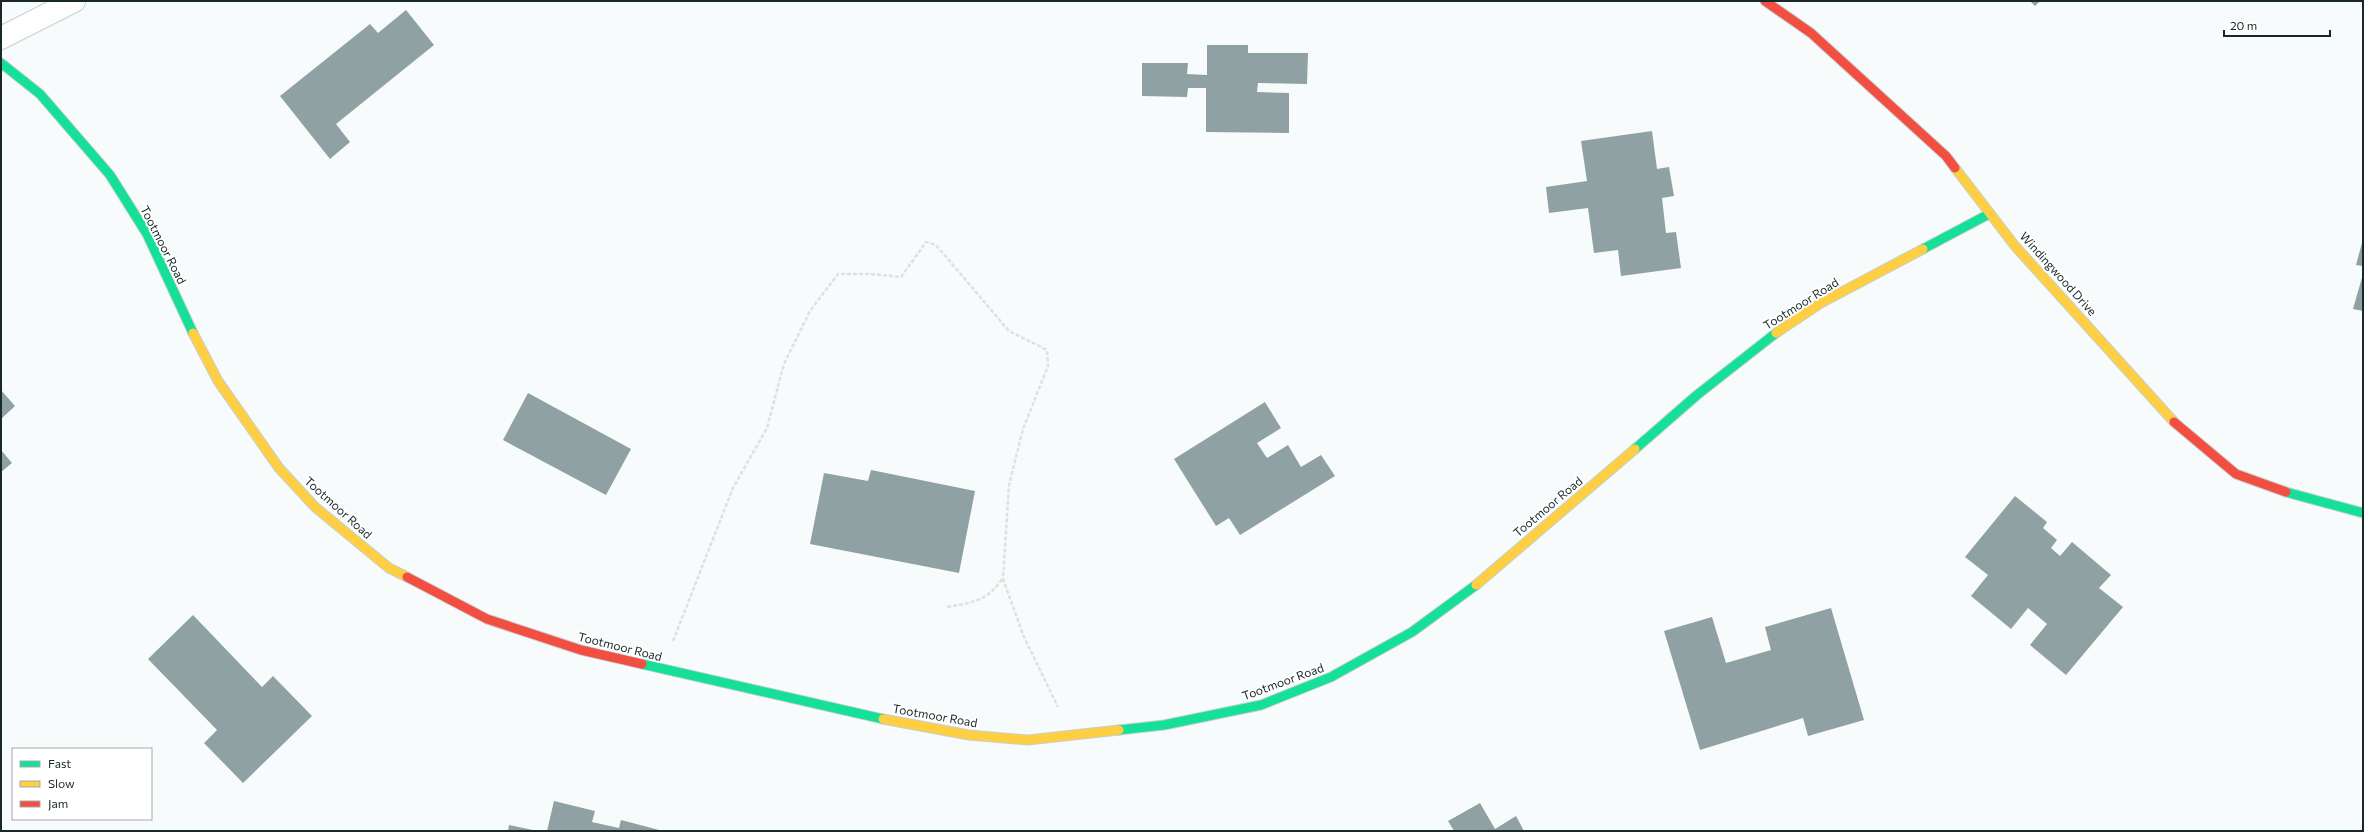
<svg xmlns="http://www.w3.org/2000/svg" width="2364" height="832" font-family="Commissioner,sans-serif">
  <style>
    .building { fill: #8fa1a2 }
    .lines { fill: none; stroke-linecap: round; stroke-linejoin: round }
    .street-casing { stroke: #c7d0d1; stroke-width: 24 }
    .fast-casing { stroke: #c7d0d1; stroke-width: 11 }
    .slow-casing { stroke: #c7d0d1; stroke-width: 11 }
    .jam-casing { stroke: #c7d0d1; stroke-width: 11 }
    .path { stroke: #dfe1e1; stroke-width: 2.5; stroke-dasharray: 4 2; stroke-linecap: butt }
    .street { stroke: #fefefe; stroke-width: 22 }
    .fast { stroke: #16e098; stroke-width: 9 }
    .slow { stroke: #ffcf43; stroke-width: 9 }
    .jam { stroke: #f24e42; stroke-width: 9 }
    .labels { text-anchor: middle; stroke-width: 4; stroke-linejoin: round; paint-order: stroke }
    .street-label { font-size: 12px; fill: #182728; stroke: #fff }
  </style>
  <rect width="100%" height="100%" fill="#f7fbfb"/>
  <path class="building" d="M 2030,1 L 2040,1 L 2035,6 Z
    M 406,10 L 434,45 L 336,124 L 350,142 L 330,159 L 280,96 L 370,24 L 378,33 Z
    M 1207,45 L 1248,45 L 1248,53 L 1308,53 L 1307,84 L 1258,83 L 1257,92 L 1289,93 L 1289,133 L 1206,132 L 1206,88 L 1188,88 L 1187,97 L 1142,96 L 1142,63 L 1188,63 L 1187,74 L 1207,75 Z
    M 1652,131 L 1657,169 L 1669,167 L 1674,196 L 1662,198 L 1666,233 L 1676,232 L 1681,268 L 1621,276 L 1618,250 L 1594,253 L 1588,208 L 1549,213 L 1546,187 L 1587,181 L 1581,141 Z
    M 2363,239 L 2363,266 L 2356,265 Z
    M 2363,274 L 2363,311 L 2353,309 Z
    M 1,390 L 15,406 L 1,419 Z
    M 528,393 L 631,449 L 606,495 L 503,440 Z
    M 1265,402 L 1281,428 L 1257,443 L 1267,458 L 1288,445 L 1301,467 L 1321,455 L 1335,476 L 1240,535 L 1229,518 L 1216,526 L 1174,459 Z
    M 1,450 L 12,463 L 1,472 Z
    M 871,470 L 975,491 L 959,573 L 810,544 L 824,473 L 868,481 Z
    M 2015,496 L 2047,522 L 2043,528 L 2057,540 L 2051,548 L 2060,556 L 2072,542 L 2111,575 L 2099,588 L 2123,607 L 2066,675 L 2030,645 L 2047,624 L 2028,608 L 2011,629 L 1971,596 L 1988,575 L 1965,557 Z
    M 1831,608 L 1864,720 L 1808,736 L 1803,718 L 1700,750 L 1664,631 L 1712,617 L 1726,663 L 1771,650 L 1765,627 Z
    M 193,615 L 262,687 L 273,676 L 312,716 L 243,783 L 204,743 L 217,730 L 148,659 Z
    M 554,801 L 595,811 L 592,822 L 619,828 L 621,820 L 663,831 L 547,831 Z
    M 1480,803 L 1495,829 L 1516,816 L 1524,831 L 1454,831 L 1448,821 Z
    M 509,825 L 533,830 L 533,831 L 508,831 Z"/>
  <g class="lines">
    <defs>
      <path id="street" d="M 1,38 L 74,1"/>
      <path id="fast" d="M 1,63 L 40,94 L 110,175 L 147,234 L 193,333
        M 1923,249 L 1989,214
        M 1635,449 L 1697,395 L 1776,333
        M 2286,492 L 2363,513
        M 642,664 L 883,719
        M 1119,730 L 1164,725 L 1261,705 L 1331,677 L 1412,632 L 1476,585"/>
      <path id="slow" d="M 1955,168 L 2015,246 L 2174,422
        M 193,333 L 218,381 L 279,468 L 315,507 L 389,568 L 407,577
        M 1776,333 L 1821,303 L 1923,249
        M 1476,585 L 1635,449
        M 883,719 L 969,735 L 1028,740 L 1119,730"/>
      <path id="jam" d="M 1765,1 L 1811,33 L 1946,156 L 1955,168
        M 2174,422 L 2236,474 L 2286,492
        M 407,577 L 487,619 L 581,650 L 642,664"/>
    </defs>
    <use href="#street" class="street-casing"/>
    <use href="#fast" class="fast-casing"/>
    <use href="#slow" class="slow-casing"/>
    <use href="#jam" class="jam-casing"/>
    <path class="path" d="M 947,607 C 971,603 988,601 1002,579
      M 673,641 L 733,488 L 767,428 L 784,364 L 810,311 L 838,274 L 871,274 L 901,277 L 926,242 L 936,245 L 1009,331 L 1047,350 L 1048,366 L 1023,429 L 1009,485 L 1003,579 L 1024,637 L 1058,707"/>
    <use href="#street" class="street"/>
    <use href="#fast" class="fast"/>
    <use href="#slow" class="slow"/>
    <use href="#jam" class="jam"/>
  </g>
  <g class="labels">
    <g class="street-label">
      <text transform="translate(163 245) rotate(63)" y="4">Tootmoor Road</text>
      <text transform="translate(2058 274) rotate(48)" y="4">Windingwood Drive</text>
      <text transform="translate(1801 304) rotate(-32)" y="4">Tootmoor Road</text>
      <text transform="translate(1548 507) rotate(-40)" y="4">Tootmoor Road</text>
      <text transform="translate(338 508) rotate(42)" y="4">Tootmoor Road</text>
      <text transform="translate(620 647) rotate(14)" y="4">Tootmoor Road</text>
      <text transform="translate(1283 682) rotate(-20)" y="4">Tootmoor Road</text>
      <text transform="translate(935 716) rotate(10)" y="4">Tootmoor Road</text>
    </g>
  </g>
  <rect width="2364" height="832" fill="none" stroke="#182728" stroke-width="4"/>
  <rect x="12" y="748" width="140" height="72" fill="#ffffff" stroke="#a3a9a9"/>
  <rect x="20" y="761" width="20" height="6" fill="#16e098" stroke="#a3a9a9"/>
  <text x="48" y="768" font-size="12" fill="#182728">Fast</text>
  <rect x="20" y="781" width="20" height="6" fill="#ffcf43" stroke="#a3a9a9"/>
  <text x="48" y="788" font-size="12" fill="#182728">Slow</text>
  <rect x="20" y="801" width="20" height="6" fill="#f24e42" stroke="#a3a9a9"/>
  <text x="48" y="808" font-size="12" fill="#182728">Jam</text>
  <path d="M2224 30v6h106v-6" fill="none" stroke="#182728" stroke-width="2"/>
  <text x="2230" y="30" font-size="12" fill="#182728" stroke="#ffffff" stroke-width="3" paint-order="stroke">20 m</text>
</svg>
